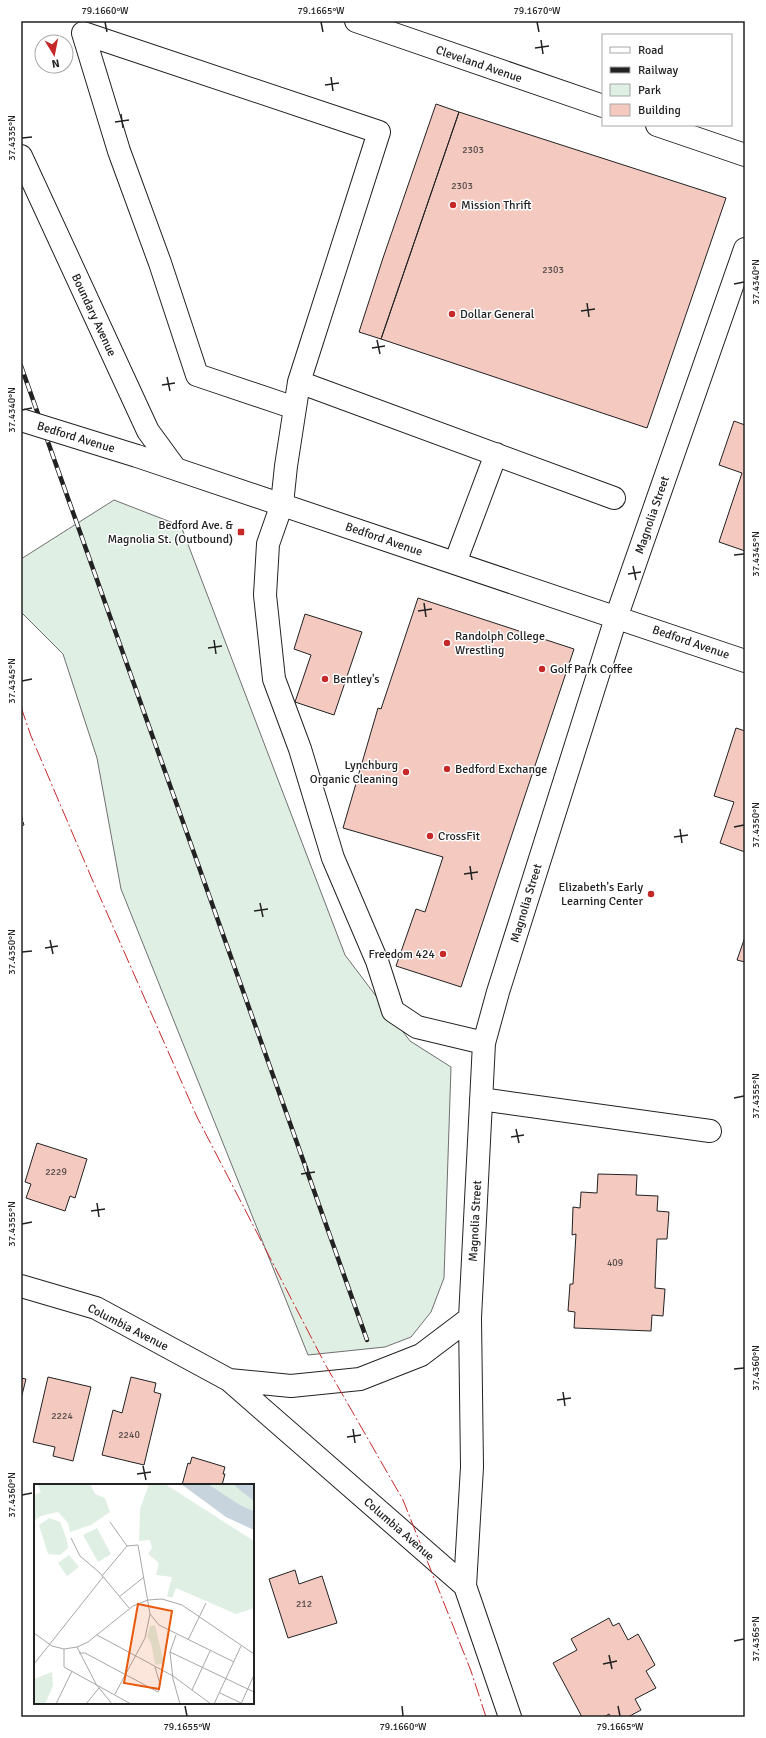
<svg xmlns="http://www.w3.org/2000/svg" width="766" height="1738" font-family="Signika,sans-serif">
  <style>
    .green { fill: #e0efe3; stroke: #6f6f6f }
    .building { fill: #f3c9c0; stroke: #222 }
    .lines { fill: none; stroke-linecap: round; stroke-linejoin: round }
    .minor-casing { stroke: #222; stroke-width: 24 }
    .minor { stroke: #fff; stroke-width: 22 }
    .rail-casing { stroke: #222; stroke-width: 4.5 }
    .rail { stroke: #fff; stroke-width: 3; stroke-dasharray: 9; stroke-linecap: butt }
    .minor-bridge-casing { stroke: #222; stroke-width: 24; stroke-linecap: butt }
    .minor-bridge { stroke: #fff; stroke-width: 22 }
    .fence { stroke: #222; stroke-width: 1; stroke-dasharray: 5 2; stroke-linecap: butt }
    .power { stroke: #c62828; stroke-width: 1; stroke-dasharray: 14 3 2 3; stroke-linecap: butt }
    .ticks { fill: none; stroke: #222; stroke-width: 1.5 }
    .poi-dot { fill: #c62828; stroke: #fff; stroke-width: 1.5 }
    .labels { text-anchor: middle; stroke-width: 3; stroke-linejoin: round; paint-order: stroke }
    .number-label { font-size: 10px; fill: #564c4a }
    .street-label { font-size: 12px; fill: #222; stroke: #fff }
    .poi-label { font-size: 12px; fill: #222; stroke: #fff; text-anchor: start }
    .inset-road { fill: none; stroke: #a7a7a7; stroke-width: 1 }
    .view { fill: #e8590c; fill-opacity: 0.15; stroke: #e8590c; stroke-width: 2 }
    .inset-edge { fill: none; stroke: #222; stroke-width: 2 }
    .neatline { fill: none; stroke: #222; stroke-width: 1.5 }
    .ticks-label { font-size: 10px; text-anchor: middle; fill: #222 }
  </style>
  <rect width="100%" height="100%" fill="#fff"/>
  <path class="green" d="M 114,500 L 181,526 L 345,955 L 410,1041 L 451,1067 L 444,1278 L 431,1312 L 411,1337 L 385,1347 L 308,1355 L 121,889 L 97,758 L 63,654 L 21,612 L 21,559 Z"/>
  <path class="building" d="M 436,104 L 459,112 L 381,339 L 359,332 L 383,258 Z
    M 459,112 L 726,198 L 647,428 L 381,339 Z
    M 734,421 L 745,425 L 745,551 L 719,542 L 742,473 L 719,465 Z
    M 418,598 L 574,649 L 461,987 L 396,966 L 416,909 L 425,912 L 443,857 L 343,828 L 378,708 L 381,709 Z
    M 305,614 L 362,632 L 334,715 L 295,702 L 311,655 L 294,649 Z
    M 736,728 L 745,731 L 745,852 L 720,843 L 734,802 L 714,796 Z
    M 745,937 L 745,962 L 737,960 Z
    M 37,1143 L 87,1159 L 75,1198 L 70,1196 L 65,1211 L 26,1198 L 31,1184 L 25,1182 Z
    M 598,1174 L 637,1175 L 636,1195 L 658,1196 L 657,1211 L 669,1212 L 667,1239 L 657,1239 L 655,1288 L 665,1289 L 663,1316 L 652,1315 L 651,1331 L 574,1328 L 575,1312 L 568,1311 L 570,1284 L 573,1284 L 576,1234 L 572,1235 L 573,1207 L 580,1208 L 581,1192 L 597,1193 Z
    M 48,1377 L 91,1387 L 73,1461 L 53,1456 L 55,1447 L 33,1442 Z
    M 131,1377 L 156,1383 L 154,1392 L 161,1394 L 144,1465 L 102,1455 L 113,1410 L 122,1413 Z
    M 21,1378 L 26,1379 L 21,1399 Z
    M 192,1457 L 225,1467 L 223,1474 L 225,1474 L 222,1485 L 182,1485 L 188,1463 L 190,1464 Z
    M 295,1570 L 299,1584 L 322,1576 L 337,1623 L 288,1638 L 269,1579 Z
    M 609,1618 L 613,1626 L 619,1623 L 628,1640 L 638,1634 L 655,1665 L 646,1671 L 656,1688 L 635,1699 L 641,1710 L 628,1717 L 611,1717 L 609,1714 L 604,1717 L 582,1717 L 553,1663 L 577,1650 L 571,1639 Z"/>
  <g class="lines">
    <defs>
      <path id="minor" d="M 356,21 L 603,106
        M 657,125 L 745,155
        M 21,156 L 148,431 L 175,468
        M 299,382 L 614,498
        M 295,408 L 197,375 L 160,263 L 119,151 L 83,33 L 379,132 L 299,382 L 286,466 L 282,504 L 268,544 L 265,595 L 274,679 L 300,749 L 333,858 L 377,961 L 393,1011 L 417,1027 L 484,1043
        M 137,456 L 745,661
        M 455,563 L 496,454
        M 481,1099 L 710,1131
        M 21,1286 L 96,1308 L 229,1380 L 465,1586 L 510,1717
        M 229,1380 L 291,1386 L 360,1379 L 421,1355 L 470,1318
        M 465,1586 L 472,1467 L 470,1318 L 484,1043 L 498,992 L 616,618 L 745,249"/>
    </defs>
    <use href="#minor" class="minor-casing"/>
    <use href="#minor" class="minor"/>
    <defs>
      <path id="rail" d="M 21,366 L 367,1340"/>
    </defs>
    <use href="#rail" class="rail-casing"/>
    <use href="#rail" class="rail"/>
    <defs>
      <path id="minor-bridge" d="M 21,420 L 137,456"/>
    </defs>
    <use href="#minor-bridge" class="minor-bridge-casing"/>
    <use href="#minor-bridge" class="minor-bridge"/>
    <path class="fence" d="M 21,815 L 24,825 L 21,826"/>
    <path class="power" d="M 21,707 L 31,736 L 92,879 L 197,1117 L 325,1364 L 403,1500 L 471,1671 L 486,1717"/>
  </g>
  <path class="ticks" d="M 105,22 L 107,32M 321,22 L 323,32M 537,22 L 539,32M 541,40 L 543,54M 535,48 L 549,46M 331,77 L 333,91M 325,85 L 339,83M 121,114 L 123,128M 115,122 L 129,120M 22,138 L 32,137M 734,284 L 744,282M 587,303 L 589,317M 581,311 L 595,309M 377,340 L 380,354M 372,348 L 385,346M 167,377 L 170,391M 162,385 L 175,383M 22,410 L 32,408M 734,555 L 744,554M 633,566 L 636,580M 628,574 L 641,572M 424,603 L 426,617M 418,611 L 432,609M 214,640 L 216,654M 208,648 L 222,646M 22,681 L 32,679M 734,827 L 744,825M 680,829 L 682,843M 674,837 L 688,835M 470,866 L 472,880M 464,874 L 478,872M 260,903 L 263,917M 254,911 L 268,909M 50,940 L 53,954M 45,948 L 58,946M 22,952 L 32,951M 734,1098 L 744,1096M 516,1129 L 519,1143M 511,1137 L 524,1135M 307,1166 L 309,1180M 301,1174 L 315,1172M 97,1203 L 99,1217M 91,1211 L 105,1209M 22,1224 L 32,1222M 734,1369 L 744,1368M 563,1392 L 565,1406M 557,1400 L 571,1398M 353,1429 L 355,1443M 347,1437 L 361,1435M 143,1466 L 146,1480M 137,1474 L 151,1472M 22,1495 L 32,1493M 734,1641 L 744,1639M 609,1655 L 612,1669M 603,1664 L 617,1661M 185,1706 L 187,1716M 402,1706 L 403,1716M 618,1706 L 620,1716"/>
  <g class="poi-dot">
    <circle cx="453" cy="205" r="4"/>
    <circle cx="452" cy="314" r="4"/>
    <rect x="237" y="528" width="8" height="8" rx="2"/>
    <circle cx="447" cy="643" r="4"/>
    <circle cx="542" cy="669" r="4"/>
    <circle cx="325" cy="679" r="4"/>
    <circle cx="447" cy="769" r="4"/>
    <circle cx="406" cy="772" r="4"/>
    <circle cx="430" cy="836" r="4"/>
    <circle cx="651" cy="894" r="4"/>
    <circle cx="443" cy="954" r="4"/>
  </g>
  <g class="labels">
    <g class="number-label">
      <text x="473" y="153">2303</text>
      <text x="462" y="189">2303</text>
      <text x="553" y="273">2303</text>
      <text x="56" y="1175">2229</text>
      <text x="615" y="1266">409</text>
      <text x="62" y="1419">2224</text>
      <text x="129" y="1438">2240</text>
      <text x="304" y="1607">212</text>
    </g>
    <g class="street-label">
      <text transform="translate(479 64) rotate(19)" y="4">Cleveland Avenue</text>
      <text transform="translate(94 315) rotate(65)" y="4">Boundary Avenue</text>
      <text transform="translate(76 437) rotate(17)" y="4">Bedford Avenue</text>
      <text transform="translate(652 515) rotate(-71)" y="4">Magnolia Street</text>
      <text transform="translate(384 539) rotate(19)" y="4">Bedford Avenue</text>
      <text transform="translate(691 642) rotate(19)" y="4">Bedford Avenue</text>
      <text transform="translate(526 903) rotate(-73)" y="4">Magnolia Street</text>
      <text transform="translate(475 1221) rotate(-87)" y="4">Magnolia Street</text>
      <text transform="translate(128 1327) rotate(27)" y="4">Columbia Avenue</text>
      <text transform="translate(399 1529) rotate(41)" y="4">Columbia Avenue</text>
    </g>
    <g class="poi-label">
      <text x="461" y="209">Mission Thrift</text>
      <text x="460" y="318">Dollar General</text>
      <text x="233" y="529" text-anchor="end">Bedford Ave. &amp;<tspan x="233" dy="14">Magnolia St. (Outbound)</tspan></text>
      <text x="455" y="640">Randolph College<tspan x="455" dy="14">Wrestling</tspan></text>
      <text x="550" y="673">Golf Park Coffee</text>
      <text x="333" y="683">Bentley's</text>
      <text x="398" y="769" text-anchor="end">Lynchburg<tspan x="398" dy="14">Organic Cleaning</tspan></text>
      <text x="455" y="773">Bedford Exchange</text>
      <text x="438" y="840">CrossFit</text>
      <text x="643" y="891" text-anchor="end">Elizabeth's Early<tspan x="643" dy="14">Learning Center</tspan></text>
      <text x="435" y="958" text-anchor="end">Freedom 424</text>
    </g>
  </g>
  <g transform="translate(34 1484)">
    <rect width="220" height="220" fill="#fff"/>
    <path d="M 3,0 L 56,0 L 61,10 L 71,14 L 76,28 L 57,41 L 36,48 L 34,39 L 24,28 L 7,32 L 0,37 L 0,11 L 7,8 ZM 115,0 L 131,0 L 220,57 L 220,124 L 202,130 L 142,104 L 138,114 L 133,112 L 138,93 L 122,91 L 125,79 L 114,70 L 118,64 L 116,56 L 105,57 L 106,25 ZM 174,0 L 199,0 L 220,17 L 220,27 L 206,21 ZM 15,34 L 26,38 L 33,56 L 34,64 L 26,71 L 14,70 L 5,41 ZM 63,44 L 77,70 L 64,78 L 49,51 ZM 35,71 L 45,83 L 33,92 L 24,79 ZM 121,141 L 130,179 L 123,181 L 121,180 L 117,159 L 113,153 L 116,142 ZM 18,188 L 19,202 L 11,220 L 0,220 L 0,195 Z" fill="#e0efe3"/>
    <path d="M 147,0 L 174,0 L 206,21 L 220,27 L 220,46 L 192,33 ZM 199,0 L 220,0 L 220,17 L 207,7 Z" fill="#c7d3dd"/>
    <path class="inset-road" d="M 76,38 L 93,62M 37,54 L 46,72 L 66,89 L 95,124M 68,92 L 93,62 L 104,61 L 116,130 L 125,141 L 200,178M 85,113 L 110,93M 0,149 L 18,162 L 30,165 L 43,163 L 54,158 L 99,122 L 114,116 L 128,115 L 148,121 L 220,170M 63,151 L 139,192 L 177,220M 142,151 L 136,168 L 139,195 L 146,220M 154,156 L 172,119M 43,163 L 62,200 L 78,220M 30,165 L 30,183 L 97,220M 136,168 L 220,208M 45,169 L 51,169 L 124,208 L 126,200 L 121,183M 0,180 L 69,93M 158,206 L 176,167M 186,209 L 207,219M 81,210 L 111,154 L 116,130M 22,220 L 38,187M 52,220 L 65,204M 180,220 L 207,162M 207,220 L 220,191"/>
    <path class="view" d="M 104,120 L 138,127 L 125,205 L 90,199 Z"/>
    <rect width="220" height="220" class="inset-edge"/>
  </g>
  <rect width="766" height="1738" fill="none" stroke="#ffffff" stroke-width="44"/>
  <rect x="602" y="34" width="130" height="92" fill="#ffffff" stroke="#a7a7a7"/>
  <rect x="610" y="47" width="20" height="6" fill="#ffffff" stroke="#a7a7a7"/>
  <text x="638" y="54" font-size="12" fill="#222222">Road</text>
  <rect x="610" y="67" width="20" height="6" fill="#222222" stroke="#a7a7a7"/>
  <text x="638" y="74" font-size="12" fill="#222222">Railway</text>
  <rect x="610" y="84" width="20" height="12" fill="#e0efe3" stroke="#a7a7a7"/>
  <text x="638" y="94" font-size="12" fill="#222222">Park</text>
  <rect x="610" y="104" width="20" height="12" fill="#f3c9c0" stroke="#a7a7a7"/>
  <text x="638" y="114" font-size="12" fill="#222222">Building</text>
  <g transform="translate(54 54) rotate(170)"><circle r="19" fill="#ffffff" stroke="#a7a7a7"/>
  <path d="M0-3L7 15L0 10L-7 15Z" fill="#c62828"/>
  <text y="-6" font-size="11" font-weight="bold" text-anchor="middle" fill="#222222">N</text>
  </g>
  <rect x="22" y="22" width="722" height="1694" class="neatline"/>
  <g class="ticks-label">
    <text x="105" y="14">79.1660°W</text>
    <text x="321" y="14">79.1665°W</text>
    <text x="537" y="14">79.1670°W</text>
    <text transform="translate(11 138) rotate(-90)" y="4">37.4335°N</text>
    <text transform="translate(755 282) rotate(-90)" y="4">37.4340°N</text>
    <text transform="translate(11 410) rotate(-90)" y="4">37.4340°N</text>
    <text transform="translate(755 554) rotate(-90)" y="4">37.4345°N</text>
    <text transform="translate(11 681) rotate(-90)" y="4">37.4345°N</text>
    <text transform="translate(755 825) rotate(-90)" y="4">37.4350°N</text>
    <text transform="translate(11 952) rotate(-90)" y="4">37.4350°N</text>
    <text transform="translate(755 1096) rotate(-90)" y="4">37.4355°N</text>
    <text transform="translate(11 1224) rotate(-90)" y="4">37.4355°N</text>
    <text transform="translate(755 1368) rotate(-90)" y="4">37.4360°N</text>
    <text transform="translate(11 1495) rotate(-90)" y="4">37.4360°N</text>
    <text transform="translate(755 1639) rotate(-90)" y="4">37.4365°N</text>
    <text x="187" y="1730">79.1655°W</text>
    <text x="403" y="1730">79.1660°W</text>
    <text x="620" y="1730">79.1665°W</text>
  </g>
</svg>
